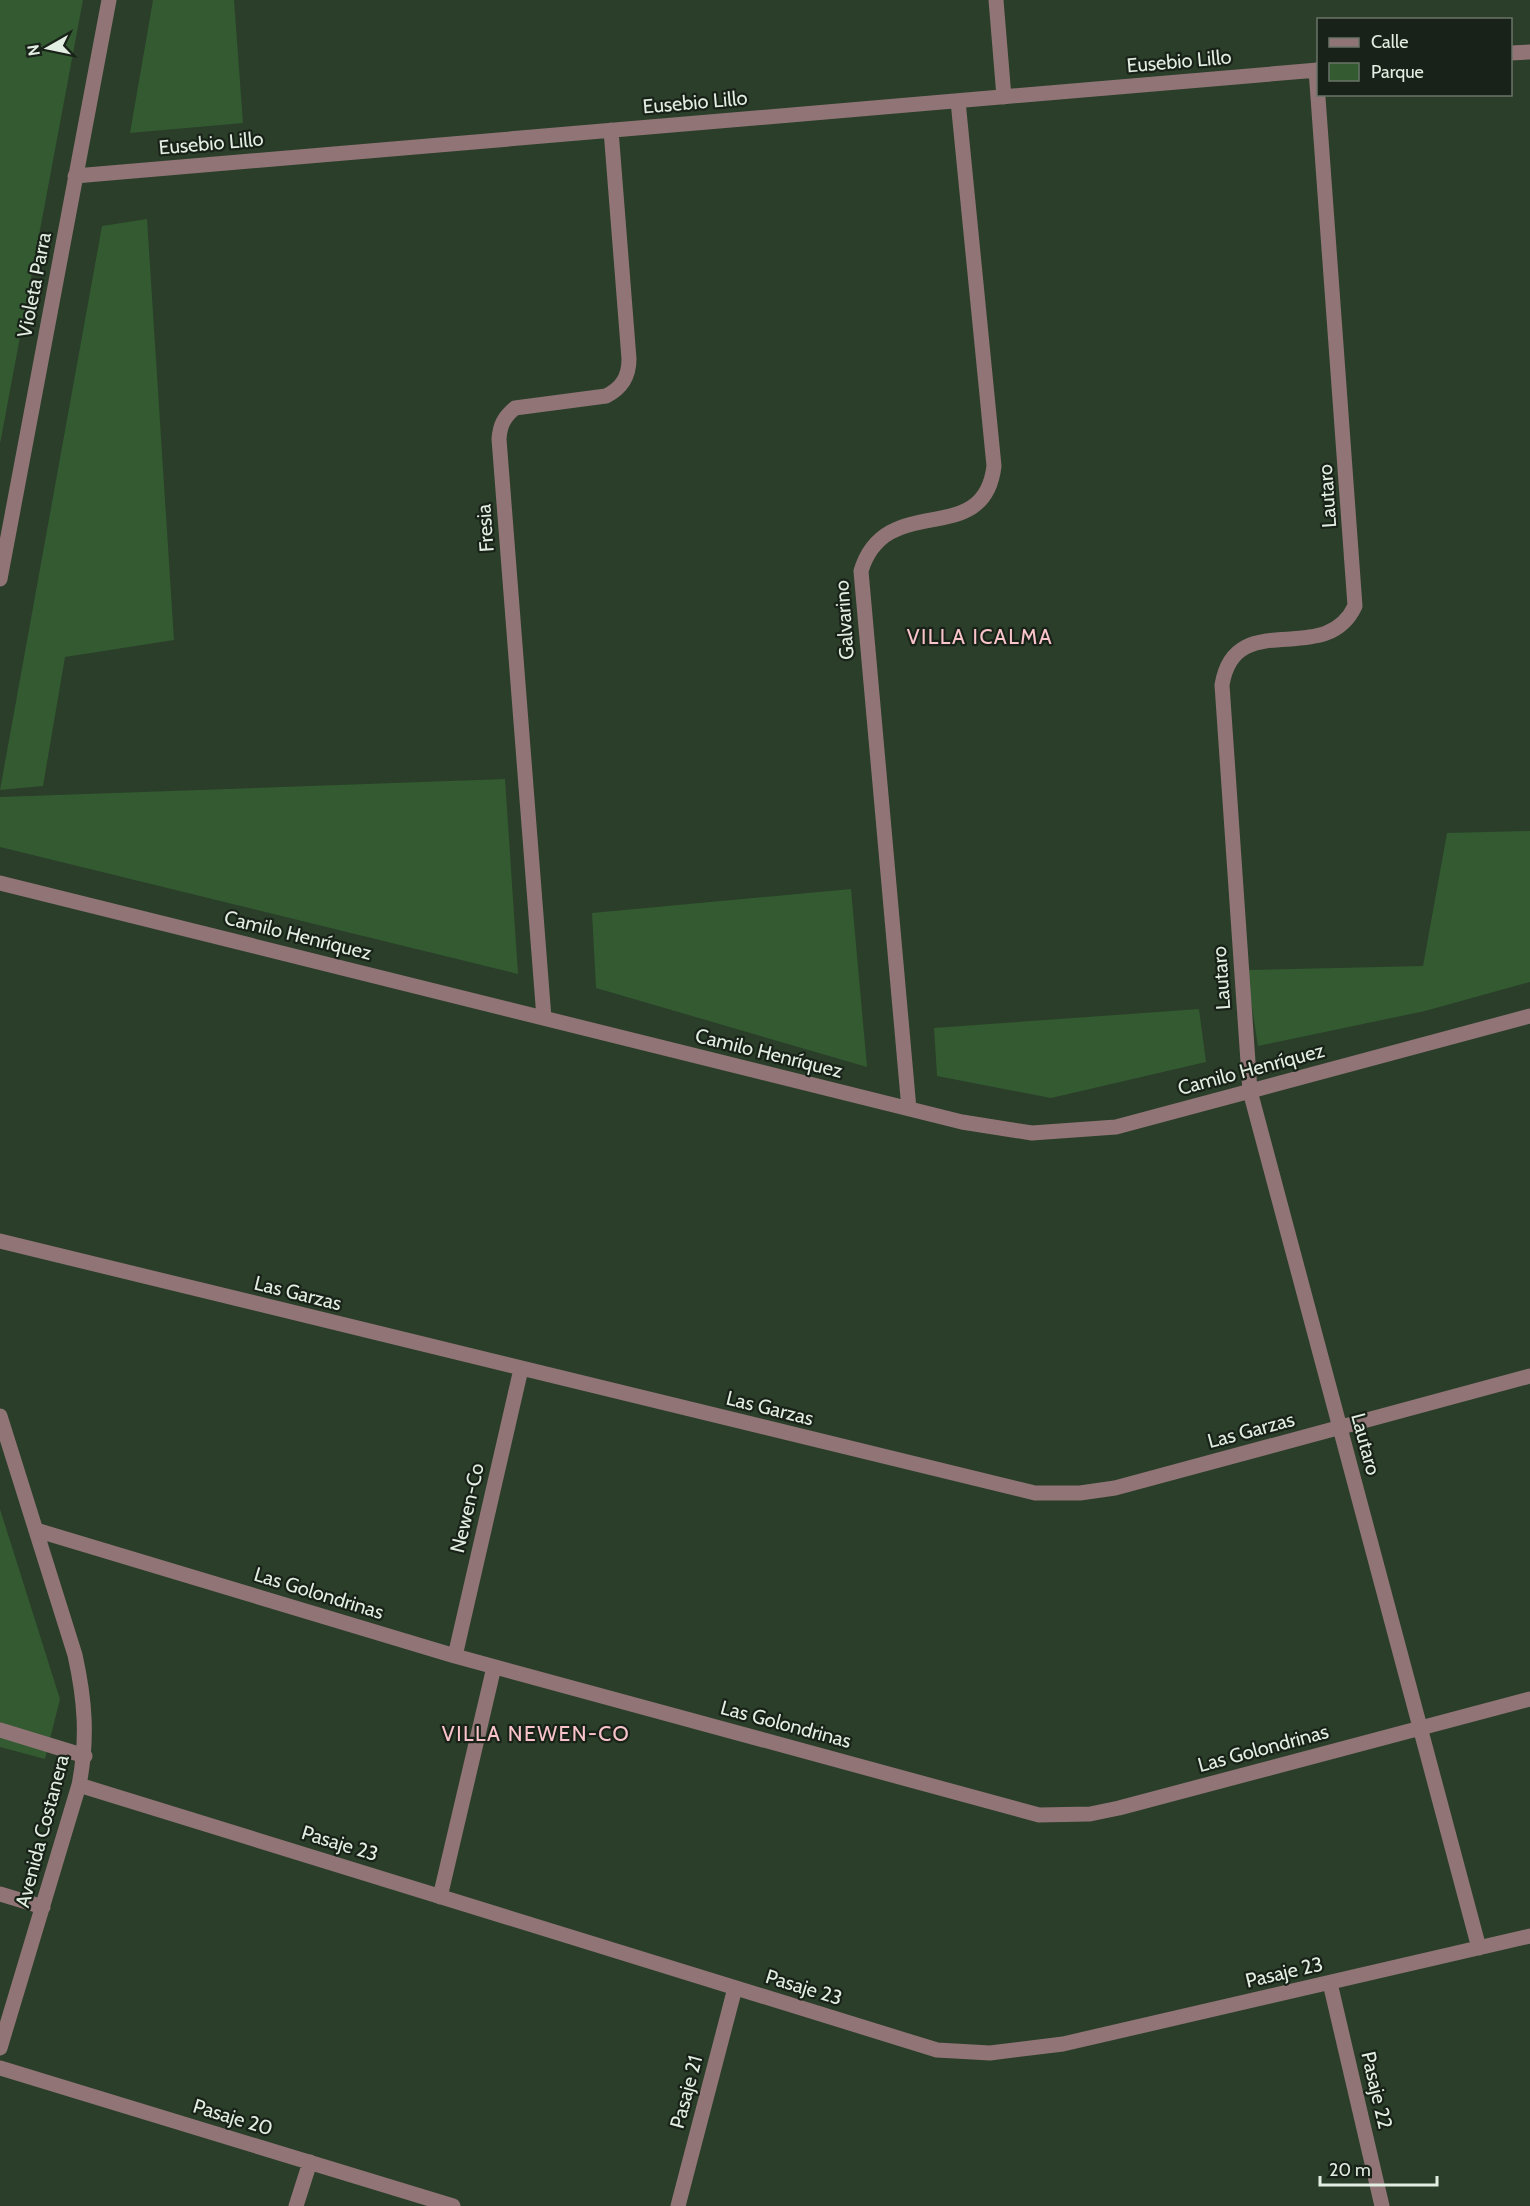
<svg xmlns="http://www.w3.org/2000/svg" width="1530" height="2206" font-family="Cabin,sans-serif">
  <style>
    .green { fill: #335a31 }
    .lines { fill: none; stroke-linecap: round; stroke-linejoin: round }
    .minor { stroke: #907476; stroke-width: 15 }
    .labels { text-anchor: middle; stroke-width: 4.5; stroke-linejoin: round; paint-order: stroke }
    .street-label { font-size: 20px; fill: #e2eee1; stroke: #192218 }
    .neighbourhood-label { font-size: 21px; letter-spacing: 1.5px; fill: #f8c4c9; stroke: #192218 }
  </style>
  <rect width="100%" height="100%" fill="#2a3e29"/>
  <path class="green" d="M 0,0 L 83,0 L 0,444 Z
    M 153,0 L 234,0 L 243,123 L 130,133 Z
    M 147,219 L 174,640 L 65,657 L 43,786 L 0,790 L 102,226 Z
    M 505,779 L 518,974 L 0,847 L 0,797 Z
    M 1530,831 L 1530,982 L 1425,1011 L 1258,1046 L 1246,970 L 1423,966 L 1447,833 Z
    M 851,889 L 867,1067 L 596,988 L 592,913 Z
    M 1199,1009 L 1206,1062 L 1051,1098 L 937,1076 L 934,1028 Z
    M 0,1509 L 60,1699 L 45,1759 L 0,1747 Z"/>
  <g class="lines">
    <path class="minor" d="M 996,0 L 1004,97
      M 1510,53 L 1530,52
      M 1316,70 L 1355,606 C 1325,670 1235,605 1222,685 L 1250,1091 L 1479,1948
      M 75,176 L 1318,70
      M 0,579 L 109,0
      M 0,883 L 962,1122 L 1032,1133 L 1116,1127 L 1530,1016
      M 544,1018 L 499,439 C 500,425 504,417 515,408 L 606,396 C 622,388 629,377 629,359 L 611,130
      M 909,1109 L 861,571 C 886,489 984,551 994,466 L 958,101
      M 0,1241 L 1035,1493 L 1080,1493 L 1115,1488 L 1530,1376
      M 0,1416 L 75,1655 C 85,1700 88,1739 79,1785 L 0,2048
      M 36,1530 L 455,1656 L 1039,1815 L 1090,1814 L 1119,1808 L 1530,1699
      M 455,1656 L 521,1369
      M 0,1730 L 85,1756
      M 79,1785 L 937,2050 L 990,2053 L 1063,2044 L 1530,1936
      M 0,1894 L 43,1907
      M 440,1897 L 494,1667
      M 1330,1983 L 1382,2206
      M 0,2068 L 453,2206
      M 296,2206 L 310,2162
      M 678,2206 L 735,1988"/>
  </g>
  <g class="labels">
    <g class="street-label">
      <text transform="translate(1179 61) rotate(-5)" y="7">Eusebio Lillo</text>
      <text transform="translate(695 102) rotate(-5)" y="7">Eusebio Lillo</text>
      <text transform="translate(211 143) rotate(-5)" y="7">Eusebio Lillo</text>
      <text transform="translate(34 285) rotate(-79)" y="7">Violeta Parra</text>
      <text transform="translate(1327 496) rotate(-94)" y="7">Lautaro</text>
      <text transform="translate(485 528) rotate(-94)" y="7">Fresia</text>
      <text transform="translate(844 620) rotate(-94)" y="7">Galvarino</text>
      <text transform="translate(298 935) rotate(14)" y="7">Camilo Henríquez</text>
      <text transform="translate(1221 978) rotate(-94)" y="7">Lautaro</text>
      <text transform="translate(769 1053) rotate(14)" y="7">Camilo Henríquez</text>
      <text transform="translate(1251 1069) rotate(-15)" y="7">Camilo Henríquez</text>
      <text transform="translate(298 1293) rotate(14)" y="7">Las Garzas</text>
      <text transform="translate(770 1408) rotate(14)" y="7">Las Garzas</text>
      <text transform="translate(1251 1430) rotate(-15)" y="7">Las Garzas</text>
      <text transform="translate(1366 1444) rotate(75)" y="7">Lautaro</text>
      <text transform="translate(467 1508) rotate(-77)" y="7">Newen-Co</text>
      <text transform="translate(319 1593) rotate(17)" y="7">Las Golondrinas</text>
      <text transform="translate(786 1724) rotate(15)" y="7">Las Golondrinas</text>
      <text transform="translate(1263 1748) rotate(-15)" y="7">Las Golondrinas</text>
      <text transform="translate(42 1831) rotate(-75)" y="7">Avenida Costanera</text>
      <text transform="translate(340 1843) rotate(17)" y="7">Pasaje 23</text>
      <text transform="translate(1284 1972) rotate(-13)" y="7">Pasaje 23</text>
      <text transform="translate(804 1987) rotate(17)" y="7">Pasaje 23</text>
      <text transform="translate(1377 2090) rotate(77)" y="7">Pasaje 22</text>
      <text transform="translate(686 2092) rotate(-75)" y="7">Pasaje 21</text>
      <text transform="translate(233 2117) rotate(17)" y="7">Pasaje 20</text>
    </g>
    <g class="neighbourhood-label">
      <text x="980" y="644">VILLA ICALMA</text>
      <text x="536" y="1741">VILLA NEWEN-CO</text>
    </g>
  </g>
  <rect x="1317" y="18" width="195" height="78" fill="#192218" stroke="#697468" stroke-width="1.5"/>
  <rect x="1329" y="38" width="30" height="9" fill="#907476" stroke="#697468" stroke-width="1.5"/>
  <text x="1371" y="48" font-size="18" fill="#e2eee1">Calle</text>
  <rect x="1329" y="63" width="30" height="18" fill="#335a31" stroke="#697468" stroke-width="1.5"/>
  <text x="1371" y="78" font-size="18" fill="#e2eee1">Parque</text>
  <g transform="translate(48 48) rotate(261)" stroke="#192218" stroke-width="4.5" paint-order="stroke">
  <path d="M0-4.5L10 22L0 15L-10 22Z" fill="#e2eee1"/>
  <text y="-9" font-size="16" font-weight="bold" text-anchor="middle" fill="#e2eee1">N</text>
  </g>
  <path d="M1320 2176v9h117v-9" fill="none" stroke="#e2eee1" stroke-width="3"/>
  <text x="1329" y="2176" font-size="18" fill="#e2eee1" stroke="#192218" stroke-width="4.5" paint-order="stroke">20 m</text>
</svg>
